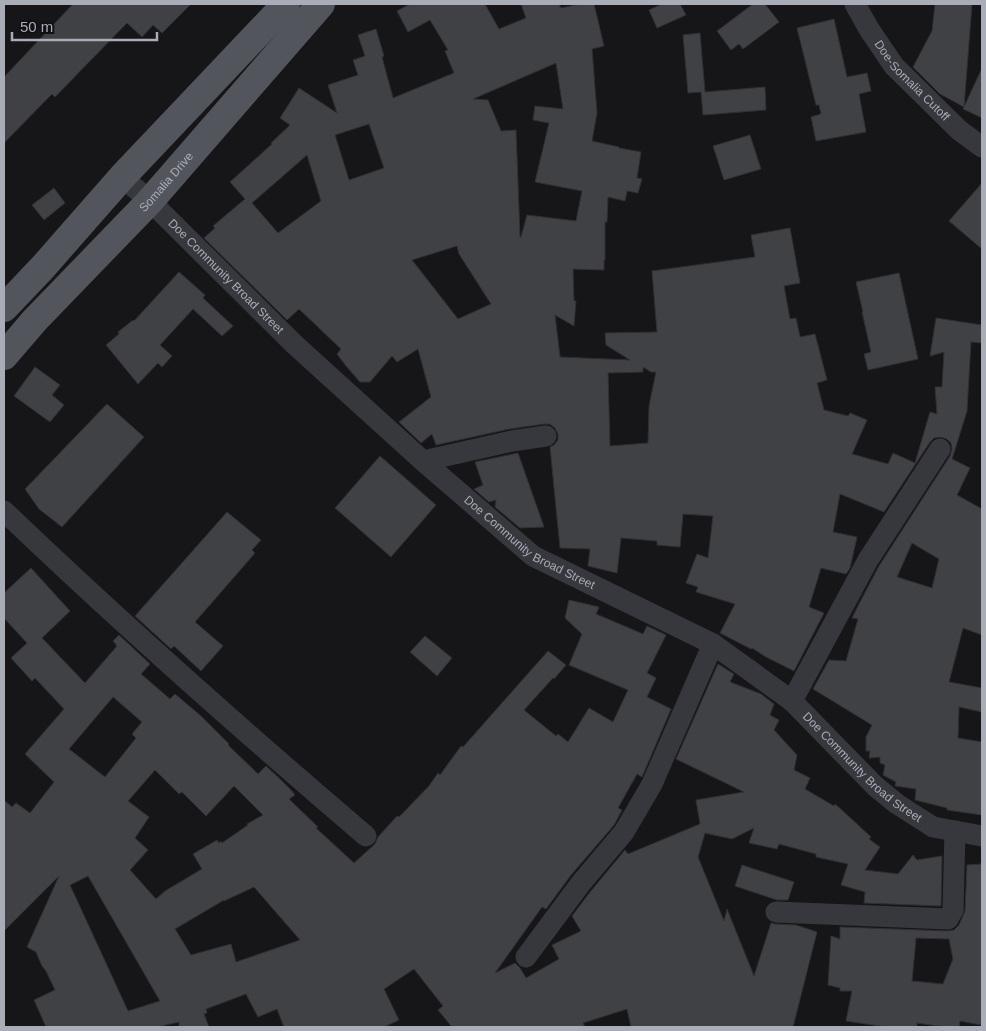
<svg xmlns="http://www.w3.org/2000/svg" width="986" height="1031" font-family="Helvetica,sans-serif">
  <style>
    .building { fill: #404145; stroke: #303034; fill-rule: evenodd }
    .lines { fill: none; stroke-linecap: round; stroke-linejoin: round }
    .minor { stroke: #37383d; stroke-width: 21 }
    .primary { stroke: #53555c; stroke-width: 28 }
    .labels { text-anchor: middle; stroke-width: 4.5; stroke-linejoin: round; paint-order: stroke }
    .street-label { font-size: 12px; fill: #a8adb8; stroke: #111113 }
  </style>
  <rect width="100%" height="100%" fill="#161618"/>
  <path class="building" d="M 73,4 L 191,4 L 162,33 L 153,25 L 142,37 L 127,23 L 55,97 L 52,94 L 4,143 L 4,77 Z
    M 410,4 L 485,4 L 499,29 L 526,18 L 521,4 L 559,4 L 561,8 L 580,4 L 594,4 L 604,46 L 592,49 L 597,113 L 592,141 L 619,147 L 619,148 L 641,152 L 637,178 L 642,179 L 638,193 L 627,191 L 625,201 L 608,197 L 607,222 L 605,222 L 605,260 L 604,260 L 604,270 L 573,269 L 574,301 L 576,301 L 574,326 L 555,315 L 560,357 L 630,360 L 606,345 L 605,333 L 657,332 L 652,271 L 755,257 L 751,235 L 790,228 L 800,283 L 784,286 L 790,319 L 796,318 L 800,337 L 815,334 L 827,380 L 817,383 L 824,410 L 848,416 L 850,413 L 867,420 L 852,454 L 888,464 L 893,453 L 915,463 L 930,412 L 937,414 L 935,387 L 942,387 L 944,352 L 930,356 L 936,318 L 982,325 L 982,343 L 971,342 L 967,411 L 952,459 L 970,468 L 957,495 L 982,509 L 982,635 L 963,628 L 949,682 L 982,688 L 982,712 L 959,707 L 958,738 L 982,742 L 982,815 L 947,810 L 947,808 L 915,800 L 916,789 L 895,786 L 896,782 L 883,775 L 885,765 L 880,763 L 880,757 L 869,758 L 870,751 L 866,751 L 866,737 L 872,725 L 813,689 L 829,660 L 846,661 L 858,619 L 852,618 L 859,604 L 879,566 L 950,456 L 952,449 L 951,443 L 947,439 L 940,437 L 934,438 L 930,442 L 884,512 L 840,494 L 833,532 L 857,537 L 850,568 L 846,574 L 821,568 L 809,607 L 824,613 L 794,671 L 766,657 L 752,648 L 751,649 L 720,633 L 735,604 L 696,592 L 698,587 L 686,583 L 697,554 L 708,558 L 713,516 L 683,514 L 680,547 L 657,545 L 657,541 L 621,538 L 617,573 L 588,566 L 590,549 L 560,548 L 550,447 L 554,445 L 558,440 L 558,434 L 555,428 L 550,424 L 544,424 L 509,429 L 436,445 L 432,434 L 421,443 L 399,422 L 431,397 L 418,349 L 397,362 L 392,356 L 370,382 L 360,382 L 346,366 L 337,354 L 341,349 L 299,309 L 287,320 L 204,238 L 215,228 L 213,226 L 245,199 L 230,182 L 272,144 L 271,143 L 290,125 L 280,118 L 299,88 L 337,113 L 328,85 L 358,75 L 353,60 L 365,56 L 358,35 L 376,29 L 384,56 L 382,57 L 393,98 L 454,73 L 445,51 L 448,50 L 430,20 L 408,32 L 397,11 ZM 556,63 L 563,109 L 535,106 L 533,120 L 549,123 L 535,182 L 582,191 L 576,221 L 527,215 L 521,237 L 520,237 L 516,130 L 501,131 L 488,100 L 473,99 ZM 369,124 L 384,168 L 349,180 L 335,135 ZM 307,155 L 321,201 L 278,233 L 252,203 ZM 457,246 L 459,254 L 491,304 L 458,319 L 412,260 ZM 643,367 L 651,372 L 656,372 L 649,406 L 648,443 L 610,446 L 608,373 L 643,372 ZM 912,543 L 939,559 L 932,588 L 897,577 Z
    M 662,4 L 680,4 L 686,15 L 657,28 L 649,10 Z
    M 753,4 L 765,4 L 779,22 L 743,49 L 739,44 L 731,50 L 717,31 Z
    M 935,4 L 972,4 L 964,107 L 940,94 L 913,67 L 932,31 Z
    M 834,19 L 847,77 L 867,73 L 871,91 L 859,94 L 866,132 L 816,141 L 811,117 L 821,114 L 819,105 L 816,105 L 797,28 Z
    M 700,33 L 705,92 L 765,87 L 766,110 L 703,115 L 701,92 L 688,93 L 683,35 Z
    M 982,68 L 982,118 L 963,109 Z
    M 750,135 L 761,169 L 724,180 L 713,146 Z
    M 982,183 L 982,249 L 949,221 Z
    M 54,188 L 65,203 L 44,220 L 32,205 Z
    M 179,272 L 205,295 L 203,298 L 233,326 L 222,336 L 193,309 L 160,345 L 172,356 L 162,367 L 158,363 L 138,384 L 106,345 L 119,334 L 118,332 L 133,320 L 134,321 Z
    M 899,273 L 918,359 L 868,370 L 864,354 L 871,352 L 862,312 L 863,312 L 856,282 Z
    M 35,367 L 60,385 L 52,395 L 64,405 L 50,422 L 14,396 Z
    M 107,404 L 144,437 L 62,527 L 39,509 L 25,489 Z
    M 518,453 L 544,527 L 520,528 L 495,507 L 496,500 L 489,502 L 474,489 L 483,485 L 475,462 Z
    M 380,456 L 436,505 L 391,557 L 335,508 Z
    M 227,512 L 261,540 L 252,550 L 255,553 L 195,622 L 223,646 L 201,671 L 174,646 L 171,649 L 135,616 Z
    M 31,568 L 70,611 L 42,638 L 85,683 L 117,646 L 113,641 L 119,635 L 150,664 L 141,674 L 170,699 L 175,694 L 201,716 L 229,744 L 228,745 L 258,774 L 266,766 L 280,779 L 290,789 L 295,795 L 289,799 L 318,827 L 316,828 L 354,863 L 375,844 L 378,837 L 397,816 L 399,817 L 429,786 L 438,773 L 440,775 L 461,746 L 463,747 L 548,651 L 566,665 L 554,679 L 553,678 L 524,710 L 556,736 L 558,734 L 568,742 L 589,708 L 613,722 L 628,690 L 569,665 L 582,634 L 565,618 L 569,600 L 599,607 L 596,614 L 643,634 L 647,626 L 666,635 L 647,673 L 656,678 L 647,697 L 671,709 L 642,777 L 637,774 L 618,808 L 622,810 L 614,825 L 571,875 L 546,909 L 542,907 L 495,973 L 515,963 L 520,968 L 526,978 L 559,959 L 552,945 L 581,931 L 572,916 L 591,891 L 625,850 L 628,854 L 700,824 L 696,800 L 744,792 L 676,759 L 718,664 L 734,674 L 730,682 L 761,694 L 774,704 L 770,715 L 779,720 L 774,730 L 797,755 L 794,770 L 810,778 L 805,789 L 834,806 L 835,804 L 844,812 L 871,837 L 869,839 L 880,847 L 865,870 L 898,874 L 913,855 L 917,860 L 942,856 L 941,906 L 864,903 L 865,892 L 841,885 L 848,864 L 816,857 L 816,854 L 779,844 L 777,849 L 749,843 L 754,828 L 732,839 L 705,833 L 698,857 L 724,921 L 727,909 L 754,976 L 771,923 L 775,924 L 796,925 L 817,932 L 793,1027 L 631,1027 L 627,1009 L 583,1023 L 585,1027 L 452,1027 L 438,1010 L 443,1006 L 414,969 L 384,989 L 399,1020 L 384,1027 L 284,1027 L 277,1009 L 258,1017 L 246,994 L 206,1009 L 207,1013 L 204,1014 L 209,1027 L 179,1027 L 179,1022 L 157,1027 L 46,1027 L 34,1000 L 55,990 L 46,971 L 42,966 L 36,952 L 27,947 L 59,876 L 4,931 L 4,800 L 12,807 L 16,803 L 30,813 L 54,782 L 25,754 L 64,709 L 35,678 L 32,681 L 11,658 L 27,643 L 4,618 L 4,593 ZM 113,697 L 142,722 L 132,734 L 136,738 L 105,777 L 69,749 ZM 155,770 L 179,794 L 182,792 L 206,816 L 234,786 L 263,815 L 247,824 L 248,825 L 222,843 L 221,841 L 219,843 L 217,840 L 193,854 L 202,869 L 165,891 L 156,899 L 130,870 L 148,850 L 135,838 L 149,817 L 128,801 ZM 88,876 L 160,1001 L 128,1011 L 70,885 ZM 254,887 L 300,940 L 236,962 L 231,944 L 191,955 L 175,929 L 224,900 L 224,901 Z
    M 425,636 L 452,658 L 437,676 L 410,652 Z
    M 982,864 L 982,1016 L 981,1025 L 960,1021 L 959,1027 L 945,1027 L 917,1023 L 917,1027 L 886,1027 L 846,1021 L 852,991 L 840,991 L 840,988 L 828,985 L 831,936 L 840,939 L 840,927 L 947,931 L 954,930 L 959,925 L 965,911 L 967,865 ZM 916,938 L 949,939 L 953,959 L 943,984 L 912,981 Z
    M 742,865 L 794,882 L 788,900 L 777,900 L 735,886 Z"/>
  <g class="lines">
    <g class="minor">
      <path id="s1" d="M 855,4 L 869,29 L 894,66 L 959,130 L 982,147"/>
      <path id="s2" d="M 122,177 L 150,201 L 294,344 L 423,461 L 533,556 L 713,644 L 792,701 L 875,786 L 897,804 L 933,827 L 982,836"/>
      <path d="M 423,461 L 512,441 L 546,436"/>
      <path d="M 4,511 C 121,623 243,731 366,836"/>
      <path d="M 792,701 L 868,560 L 940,449"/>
      <path d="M 776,912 L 948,919 L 953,910 L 955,831"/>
      <path d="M 526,957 L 581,883 L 624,832 L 652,784 L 713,644"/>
    </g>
    <g class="primary">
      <path d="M 4,308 L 43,267 L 122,177 L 286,4"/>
      <path id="s3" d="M 4,356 L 35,320 L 150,201 L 321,4"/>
    </g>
  </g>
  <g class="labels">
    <g class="street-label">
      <text dy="4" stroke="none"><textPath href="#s1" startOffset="96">Doe-Somalia Cutoff</textPath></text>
      <text dy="4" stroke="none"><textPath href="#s3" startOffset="238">Somalia Drive</textPath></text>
      <text dy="4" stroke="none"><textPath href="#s2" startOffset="144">Doe Community Broad Street</textPath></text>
      <text dy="4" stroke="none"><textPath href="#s2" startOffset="549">Doe Community Broad Street</textPath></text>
      <text dy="4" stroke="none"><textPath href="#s2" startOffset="954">Doe Community Broad Street</textPath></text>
    </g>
  </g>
  <rect width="986" height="1031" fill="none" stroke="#a8adb8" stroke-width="10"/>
  <path d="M12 32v8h145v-8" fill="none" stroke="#a8adb8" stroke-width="2.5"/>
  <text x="20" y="32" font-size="15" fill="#a8adb8" stroke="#111113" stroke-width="4" paint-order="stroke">50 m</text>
</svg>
